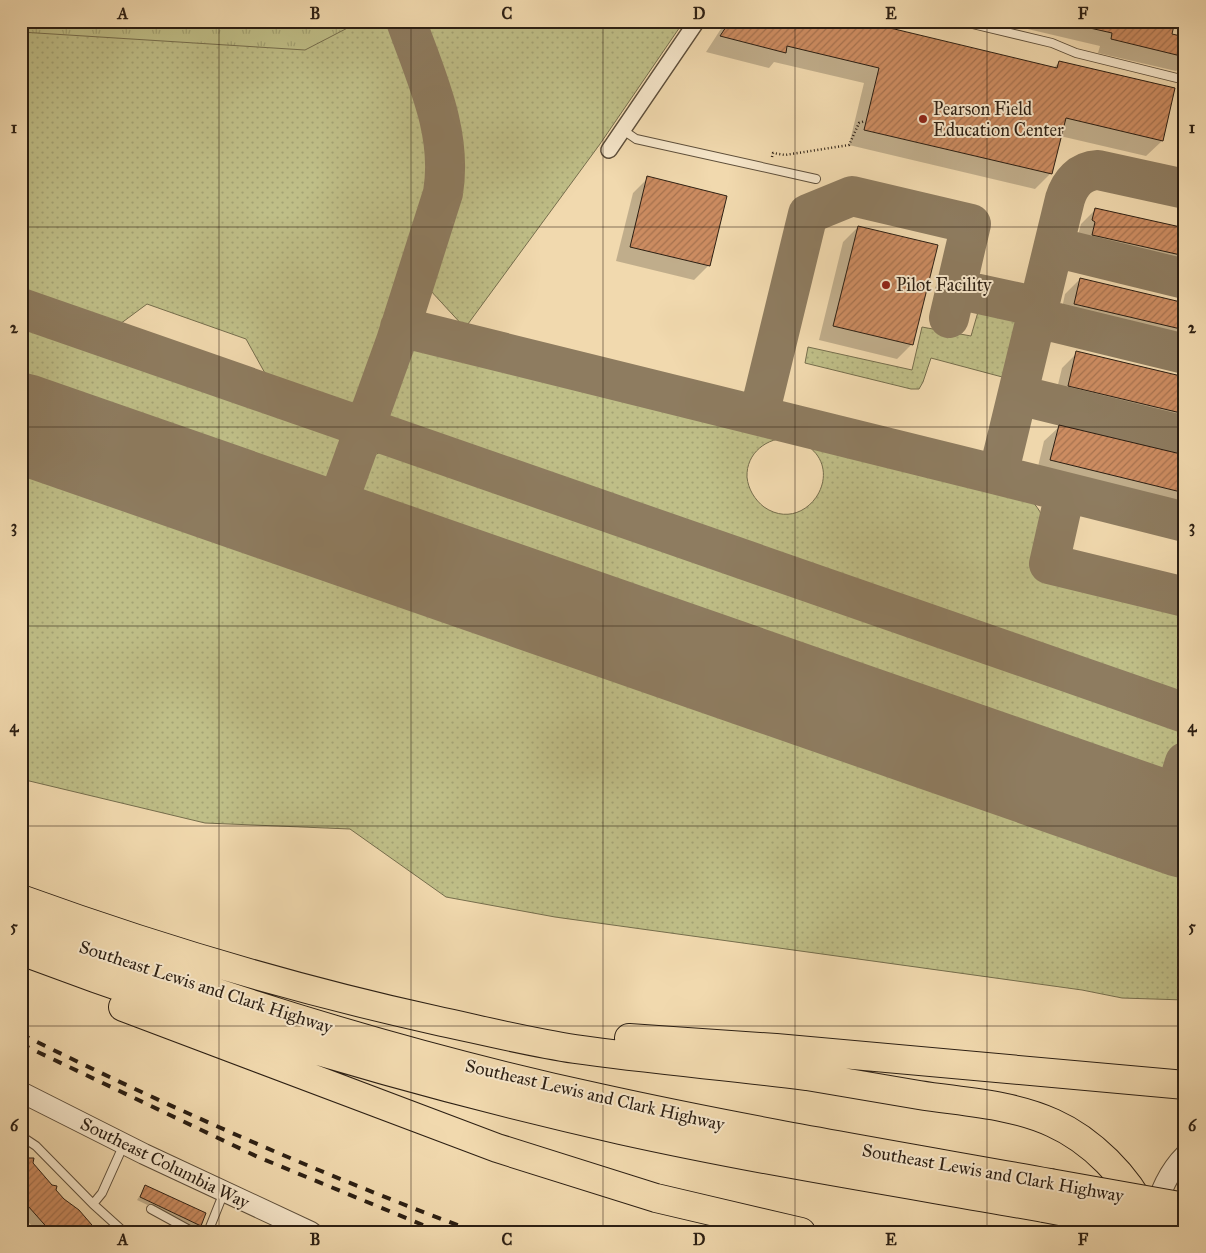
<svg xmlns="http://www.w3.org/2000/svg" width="1206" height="1253" font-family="'IM FELL Great Primer',serif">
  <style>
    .grass { fill: url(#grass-dots); stroke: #766e4d; fill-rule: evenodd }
    .park { fill: url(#park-tufts); stroke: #766e4d }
    .shadow { fill: #0003 }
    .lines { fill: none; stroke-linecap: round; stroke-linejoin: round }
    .taxiway { stroke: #8e7c60; stroke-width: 40 }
    .runway { stroke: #8e7c60; stroke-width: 100 }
    .building { fill: url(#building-hatch); stroke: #2c1f13 }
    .service-casing { stroke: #5d4e3a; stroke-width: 10 }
    .minor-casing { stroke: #5d4e3a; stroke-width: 18 }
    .tertiary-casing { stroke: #5d4e3a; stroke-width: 22 }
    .motorway-casing { stroke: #2c1f13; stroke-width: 30 }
    .path { stroke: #2c1f13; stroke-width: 2.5; stroke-dasharray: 1 2.5; stroke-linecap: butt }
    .service { stroke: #f6e6ca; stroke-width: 8 }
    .minor { stroke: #f6e6ca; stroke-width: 15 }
    .tertiary { stroke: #f6e6ca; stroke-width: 20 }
    .motorway { stroke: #f1d9ae; stroke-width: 28 }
    .rail { stroke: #2c1f13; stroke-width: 4; stroke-dasharray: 9 9; stroke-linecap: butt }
    .motorway-bridge-casing { stroke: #2c1f13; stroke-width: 30; stroke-linecap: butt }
    .motorway-bridge { stroke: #f1d9ae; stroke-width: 28 }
    .grid { fill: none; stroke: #2c1f13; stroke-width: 1; stroke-opacity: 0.55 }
    .poi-dot { fill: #8f2418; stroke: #f6e6ca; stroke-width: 2 }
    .labels { text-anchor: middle; stroke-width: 4; stroke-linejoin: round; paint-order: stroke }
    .poi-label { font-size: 18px; fill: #2c1f13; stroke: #f6e6ca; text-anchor: start }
    .street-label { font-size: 18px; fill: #2c1f13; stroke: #f6e6ca }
    .neatline { fill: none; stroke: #2c1f13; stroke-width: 2 }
    .grid-label { font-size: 16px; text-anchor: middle; font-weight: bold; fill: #2c1f13 }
  </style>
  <defs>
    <pattern id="grass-dots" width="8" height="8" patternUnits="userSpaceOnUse" patternTransform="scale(1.25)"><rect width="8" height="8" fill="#bfbe87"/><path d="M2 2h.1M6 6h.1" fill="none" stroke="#a4a374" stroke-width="1.8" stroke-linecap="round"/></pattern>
    <pattern id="park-tufts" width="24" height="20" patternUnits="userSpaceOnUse" patternTransform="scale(1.25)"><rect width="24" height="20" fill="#bfbe87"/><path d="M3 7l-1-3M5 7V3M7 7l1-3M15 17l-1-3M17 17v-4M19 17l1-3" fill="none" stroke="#a4a374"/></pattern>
    <pattern id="building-hatch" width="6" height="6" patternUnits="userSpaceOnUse" patternTransform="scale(1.25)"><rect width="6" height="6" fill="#cc8c61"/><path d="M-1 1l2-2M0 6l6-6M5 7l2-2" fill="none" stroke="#a6724f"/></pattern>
  </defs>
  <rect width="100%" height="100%" fill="#f1d9ae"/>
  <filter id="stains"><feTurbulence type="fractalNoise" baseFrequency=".004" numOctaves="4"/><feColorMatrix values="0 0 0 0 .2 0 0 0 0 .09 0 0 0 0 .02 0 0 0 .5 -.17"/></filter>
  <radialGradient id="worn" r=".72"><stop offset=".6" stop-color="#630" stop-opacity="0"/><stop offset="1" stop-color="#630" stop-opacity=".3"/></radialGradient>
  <path class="grass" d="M 21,21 L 684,21 L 600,144 L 465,328 L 406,264 L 354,410 L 349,411 L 271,384 L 246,339 L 147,304 L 120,324 L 109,327 L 21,298 Z
    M 984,306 C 999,305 1016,308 1019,325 L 1006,378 L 931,358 L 923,382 L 919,389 L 911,389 L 805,363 L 808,347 L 912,370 L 922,327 L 971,336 L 978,312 Z
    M 21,319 L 329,427 C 344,440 347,455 339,473 L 315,489 L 294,496 L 21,401 Z
    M 410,341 L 423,341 L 439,345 L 1023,495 C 1057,516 1040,542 1034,573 L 1185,609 L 1185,702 L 392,426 L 384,417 C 382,397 396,357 410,341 ZM 790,438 C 857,457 810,539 764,507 C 755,500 748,489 747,477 C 746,453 767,437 790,438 Z
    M 21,444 L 1185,850 L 1185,1000 L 1122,998 L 1082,990 L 555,917 L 446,897 L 350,829 L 205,823 L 21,779 Z
    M 397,451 L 1150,712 L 1181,728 L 1174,765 L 1157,797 L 372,523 C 353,493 350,449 397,451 Z"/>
  <path class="park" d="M 21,21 L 361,21 L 305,50 L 21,32 Z"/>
  <path class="shadow" d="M 726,21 L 854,21 L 1053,69 L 1059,62 L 1174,89 L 1162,141 L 1146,156 L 1060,136 L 1051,173 L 1035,189 L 849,145 L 864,83 L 774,62 L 769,68 L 706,52 Z
    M 994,21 L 1173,21 L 1170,35 L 1185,38 L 1185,62 L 1176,71 L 1098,53 L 1100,46 Z
    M 648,178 L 709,265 L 694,280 L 616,261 L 633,193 Z
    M 1096,209 L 1185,229 L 1185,274 L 1078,250 L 1081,236 L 1078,235 L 1081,224 Z
    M 858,227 L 912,344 L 897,359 L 819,340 L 843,242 Z
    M 1080,279 L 1185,304 L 1185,348 L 1060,318 L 1065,294 Z
    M 1077,353 L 1185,379 L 1185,432 L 1054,401 L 1062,368 Z
    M 1059,427 L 1185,457 L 1185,511 L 1036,475 L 1044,441 Z
    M 21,1151 L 63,1200 L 100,1232 L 37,1232 L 21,1213 Z
    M 146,1186 L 200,1225 L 196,1228 L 137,1200 Z"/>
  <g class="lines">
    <path class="taxiway" d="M 1185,189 L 1098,170 C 1080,171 1070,183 1065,199 L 998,475 L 1185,522
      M 1054,247 L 1185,279
      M 956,289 L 1039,307
      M 21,308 L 1185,713
      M 1037,318 L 1185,354
      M 400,327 L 998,475
      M 1018,395 L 1185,436
      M 759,415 L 808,214 L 852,196 L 971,224 L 949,318
      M 1065,493 L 1049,564 L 1185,597
      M 328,530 L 396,341 L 443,193 C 453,133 426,77 406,21
      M 1147,814 C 1175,814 1177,785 1185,762"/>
    <path class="runway" d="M 21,423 L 1185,828"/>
  </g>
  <path class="building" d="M 730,21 L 861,21 L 1057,68 L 1059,61 L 1175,88 L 1163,141 L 1066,118 L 1052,174 L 864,130 L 879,68 L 787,46 L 786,53 L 720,36 Z
    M 1081,21 L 1175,21 L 1172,34 L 1185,37 L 1185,57 L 1111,39 L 1112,33 L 1081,26 Z
    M 647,176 L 727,196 L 710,266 L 630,247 Z
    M 1095,208 L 1185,228 L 1185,256 L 1092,235 L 1095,222 L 1092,220 Z
    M 858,226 L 938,245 L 913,345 L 833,326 Z
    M 1080,278 L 1185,303 L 1185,330 L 1074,304 Z
    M 1076,351 L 1185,377 L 1185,414 L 1068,386 Z
    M 1059,425 L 1185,455 L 1185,493 L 1050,460 Z
    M 21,1149 L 29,1158 L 34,1158 L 33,1163 L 52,1185 L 57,1186 L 56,1190 L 64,1199 L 79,1210 L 98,1232 L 51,1232 L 28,1206 L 26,1207 L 21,1201 Z
    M 145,1185 L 206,1213 L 201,1226 L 140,1197 Z"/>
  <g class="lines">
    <defs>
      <path id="service" d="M 960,21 L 1052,43 L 1076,53 L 1185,80
        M 623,130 L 636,139 L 816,179
        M 21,1136 L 36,1146 L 93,1204 L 124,1232
        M 93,1204 L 102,1193 L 124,1144
        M 151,1209 L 193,1232
        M 208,1232 L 224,1192"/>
      <path id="minor" d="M 609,150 L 697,21"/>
      <path id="tertiary" d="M 21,1092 L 144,1154 L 311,1232
        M 1153,1214 C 1161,1191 1168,1172 1185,1155"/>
      <path id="motorway" d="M 21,899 C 156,948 294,989 434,1020 C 481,1030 528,1042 575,1049 C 652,1060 730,1066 807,1076 C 844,1082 882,1089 919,1095 C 963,1102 1012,1104 1053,1123 C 1091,1140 1128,1177 1145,1214
        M 21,923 C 209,995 402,1055 599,1098 C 748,1131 900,1156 1050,1183
        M 21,951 C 217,1025 417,1084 621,1130 C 761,1161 903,1183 1044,1208
        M 123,1007 L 497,1148 L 656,1198 L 801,1232
        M 629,1038 L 776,1048 L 1185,1085"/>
    </defs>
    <use href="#service" class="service-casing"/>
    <use href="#minor" class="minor-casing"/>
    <use href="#tertiary" class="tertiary-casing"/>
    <use href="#motorway" class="motorway-casing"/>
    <path class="path" d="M 772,157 L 773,153 L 785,155 L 849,145 L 859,123 L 865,121
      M 21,1226 L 25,1232"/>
    <use href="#service" class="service"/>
    <use href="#minor" class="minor"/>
    <use href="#tertiary" class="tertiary"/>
    <use href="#motorway" class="motorway"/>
    <path class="rail" d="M 21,1034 C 170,1108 320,1174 476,1232
      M 21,1044 L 258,1157 L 440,1232"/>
    <defs>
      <path id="motorway-bridge" d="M 1050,1183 L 1185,1207
        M 1044,1208 L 1170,1232"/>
    </defs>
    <use href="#motorway-bridge" class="motorway-bridge-casing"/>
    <use href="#motorway-bridge" class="motorway-bridge"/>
  </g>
  <path class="grid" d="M 219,21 L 219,1232M 411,21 L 411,1232M 603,21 L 603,1232M 795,21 L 795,1232M 987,21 L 987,1232M 21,227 L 1185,227M 21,427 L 1185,427M 21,626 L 1185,626M 21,826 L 1185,826M 21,1026 L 1185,1026"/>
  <g class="poi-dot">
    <circle cx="923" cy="119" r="5"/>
    <circle cx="886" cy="285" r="5"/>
  </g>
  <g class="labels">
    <g class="poi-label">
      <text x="933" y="115">Pearson Field<tspan x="933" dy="21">Education Center</tspan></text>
      <text x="896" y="291">Pilot Facility</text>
    </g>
    <g class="street-label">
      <text transform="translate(206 987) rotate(18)" y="6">Southeast Lewis and Clark Highway</text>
      <text transform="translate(595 1095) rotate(13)" y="6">Southeast Lewis and Clark Highway</text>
      <text transform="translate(165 1163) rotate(26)" y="6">Southeast Columbia Way</text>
      <text transform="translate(993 1173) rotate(10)" y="6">Southeast Lewis and Clark Highway</text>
    </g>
  </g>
  <rect width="1206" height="1253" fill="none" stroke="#f1d9ae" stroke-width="55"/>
  <rect x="28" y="28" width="1150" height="1198" class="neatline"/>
  <g class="grid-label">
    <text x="123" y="19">A</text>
    <text x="315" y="19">B</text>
    <text x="507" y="19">C</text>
    <text x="699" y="19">D</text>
    <text x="891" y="19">E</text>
    <text x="1083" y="19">F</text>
    <text x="14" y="133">1</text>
    <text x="1192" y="133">1</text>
    <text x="14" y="333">2</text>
    <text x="1192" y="333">2</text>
    <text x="14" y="532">3</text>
    <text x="1192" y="532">3</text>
    <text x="14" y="732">4</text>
    <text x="1192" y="732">4</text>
    <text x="14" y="932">5</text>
    <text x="1192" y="932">5</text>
    <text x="14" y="1131">6</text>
    <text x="1192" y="1131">6</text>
    <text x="123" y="1245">A</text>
    <text x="315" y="1245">B</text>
    <text x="507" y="1245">C</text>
    <text x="699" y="1245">D</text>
    <text x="891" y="1245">E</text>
    <text x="1083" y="1245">F</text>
  </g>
  <rect width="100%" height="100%" filter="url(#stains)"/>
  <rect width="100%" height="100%" fill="url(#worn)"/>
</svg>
